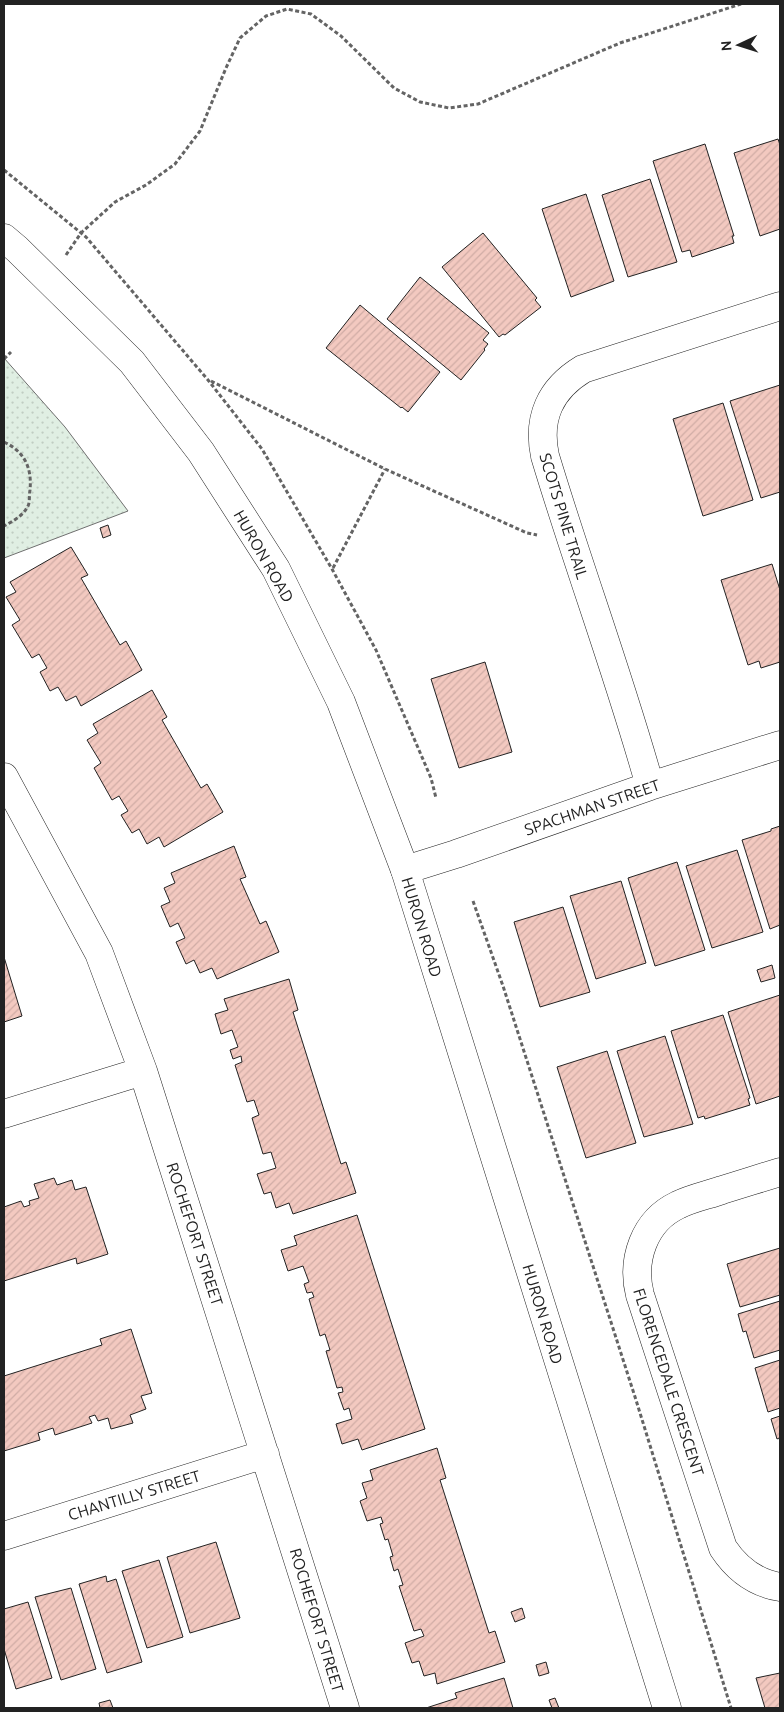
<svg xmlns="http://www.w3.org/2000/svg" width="784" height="1712" font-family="Ubuntu,sans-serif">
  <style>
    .park { fill: url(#park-dots); stroke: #6f6f6f }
    .building { fill: url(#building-hatch); stroke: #222 }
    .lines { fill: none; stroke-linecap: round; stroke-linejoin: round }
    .minor-casing { stroke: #222; stroke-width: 29 }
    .secondary-casing { stroke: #222; stroke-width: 29 }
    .path { stroke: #646464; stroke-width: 3; stroke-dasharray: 4 2.5; stroke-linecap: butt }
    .minor { stroke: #fff; stroke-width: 28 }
    .secondary { stroke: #fff; stroke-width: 28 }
    .labels { text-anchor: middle; stroke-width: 4; stroke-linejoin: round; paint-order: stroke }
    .street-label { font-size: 16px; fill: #222; stroke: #fff }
  </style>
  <defs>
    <pattern id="park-dots" width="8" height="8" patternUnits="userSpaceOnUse" patternTransform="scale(1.25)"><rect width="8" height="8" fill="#e0efe3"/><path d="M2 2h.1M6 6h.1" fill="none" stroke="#c0cdc2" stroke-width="1.8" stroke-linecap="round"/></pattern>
    <pattern id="building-hatch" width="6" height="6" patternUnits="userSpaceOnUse" patternTransform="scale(1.25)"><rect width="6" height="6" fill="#f3c9c0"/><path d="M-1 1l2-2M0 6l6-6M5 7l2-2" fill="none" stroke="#d0aca5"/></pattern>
  </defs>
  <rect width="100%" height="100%" fill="#fff"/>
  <path class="park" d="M 4,358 L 65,427 L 128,511 L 4,558 Z"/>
  <path class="building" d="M 778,139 L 780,145 L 780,229 L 760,236 L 734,153 Z
    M 705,144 L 734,236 L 732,236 L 734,243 L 692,257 L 690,250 L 682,252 L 653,161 Z
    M 650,179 L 677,262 L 628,277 L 602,195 Z
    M 586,194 L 614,281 L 571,297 L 542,209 Z
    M 483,233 L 537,298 L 535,300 L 541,307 L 505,335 L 503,334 L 499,337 L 442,267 Z
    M 420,277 L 489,333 L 483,340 L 488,344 L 484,349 L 485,350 L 461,380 L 387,319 Z
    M 360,305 L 440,372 L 408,412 L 402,407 L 401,408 L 326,348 Z
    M 780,385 L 780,492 L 761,498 L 730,401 Z
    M 723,403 L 753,500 L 703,516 L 673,419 Z
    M 108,525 L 111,535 L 103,538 L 100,528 Z
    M 71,547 L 88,575 L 81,578 L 120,645 L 126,641 L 142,670 L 81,706 L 76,696 L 66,701 L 58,687 L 50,691 L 40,672 L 47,668 L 39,654 L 32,658 L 12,625 L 20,620 L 6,597 L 16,592 L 10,582 Z
    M 772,564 L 780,590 L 780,662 L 761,668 L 759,661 L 748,665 L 721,580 Z
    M 485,662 L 512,752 L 459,768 L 431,679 Z
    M 152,690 L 167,717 L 162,720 L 201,788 L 207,784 L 223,812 L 164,847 L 159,837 L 147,844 L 139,829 L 132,833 L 121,815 L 128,811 L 119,796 L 112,800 L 94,768 L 101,763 L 87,740 L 98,733 L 93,724 Z
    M 780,826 L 780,925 L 770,929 L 742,840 L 771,831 L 771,829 Z
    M 234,846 L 246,877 L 240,879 L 260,924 L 266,921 L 279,952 L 217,979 L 212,968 L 200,973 L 194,960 L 186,964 L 176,942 L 185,938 L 178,923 L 170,927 L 161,906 L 170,902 L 164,888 L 175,883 L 171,873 Z
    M 737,850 L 763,932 L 712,948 L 686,866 Z
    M 677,862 L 705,950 L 655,966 L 628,878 Z
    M 621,881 L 646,963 L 596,979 L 570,896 Z
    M 563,907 L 590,992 L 540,1007 L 514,922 Z
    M 4,957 L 22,1016 L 4,1022 Z
    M 772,965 L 775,978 L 761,982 L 757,970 Z
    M 289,979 L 298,1010 L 293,1012 L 341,1164 L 346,1162 L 356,1193 L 293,1214 L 289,1203 L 276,1208 L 271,1192 L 264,1194 L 257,1174 L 276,1168 L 271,1152 L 263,1154 L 252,1118 L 259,1115 L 254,1100 L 247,1102 L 235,1065 L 242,1062 L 241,1056 L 233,1059 L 230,1050 L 238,1047 L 232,1030 L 221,1034 L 215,1014 L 228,1010 L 224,999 Z
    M 780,995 L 780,1096 L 756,1104 L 728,1012 Z
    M 723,1015 L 750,1098 L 748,1099 L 750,1105 L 705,1119 L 704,1116 L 698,1118 L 671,1031 Z
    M 665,1036 L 693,1124 L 644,1137 L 617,1051 Z
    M 607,1051 L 636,1143 L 586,1158 L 557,1067 Z
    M 54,1178 L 57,1185 L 72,1180 L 75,1190 L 86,1187 L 108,1254 L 77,1264 L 76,1258 L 4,1281 L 4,1207 L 21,1201 L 24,1207 L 30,1205 L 29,1201 L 39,1198 L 34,1184 Z
    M 357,1215 L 425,1429 L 362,1450 L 358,1439 L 342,1444 L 336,1424 L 352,1419 L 349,1408 L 344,1410 L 338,1393 L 343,1392 L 342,1387 L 337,1388 L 326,1351 L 330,1350 L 325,1334 L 320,1336 L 309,1299 L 314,1297 L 312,1292 L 307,1293 L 304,1284 L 309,1282 L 303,1266 L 288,1271 L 281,1250 L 297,1245 L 294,1236 Z
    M 780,1248 L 780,1295 L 740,1307 L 727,1264 Z
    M 780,1301 L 780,1350 L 754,1358 L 746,1331 L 743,1332 L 738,1314 Z
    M 131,1329 L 152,1393 L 141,1396 L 146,1409 L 130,1415 L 133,1423 L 111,1429 L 108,1418 L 98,1421 L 95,1415 L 89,1417 L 92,1423 L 55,1435 L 53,1428 L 38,1433 L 40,1440 L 4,1451 L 4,1376 L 102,1345 L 100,1339 Z
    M 780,1360 L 780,1408 L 768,1412 L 755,1368 Z
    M 780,1416 L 780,1442 L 779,1438 L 777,1439 L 771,1419 Z
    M 437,1448 L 446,1478 L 440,1480 L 489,1633 L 495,1631 L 505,1662 L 437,1684 L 435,1673 L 424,1676 L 419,1661 L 412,1663 L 405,1643 L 424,1636 L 421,1629 L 414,1631 L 399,1586 L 403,1585 L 398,1569 L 394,1571 L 390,1557 L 393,1556 L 388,1539 L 385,1540 L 380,1524 L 383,1523 L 381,1517 L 367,1521 L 360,1501 L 367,1498 L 362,1483 L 373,1480 L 370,1470 Z
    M 216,1542 L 240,1618 L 190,1633 L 167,1557 Z
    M 159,1560 L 183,1637 L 147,1648 L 122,1571 Z
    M 106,1576 L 107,1582 L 116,1579 L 142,1662 L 107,1673 L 79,1584 Z
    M 71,1588 L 96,1669 L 61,1680 L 35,1597 Z
    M 28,1602 L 52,1678 L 16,1689 L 4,1649 L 4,1609 Z
    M 522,1608 L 525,1618 L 515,1622 L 511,1612 Z
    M 546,1662 L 549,1673 L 539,1676 L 536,1665 Z
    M 780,1673 L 780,1708 L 765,1708 L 756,1678 Z
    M 504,1678 L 513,1708 L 426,1708 L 457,1698 L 455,1693 Z
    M 555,1698 L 559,1708 L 552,1708 L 549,1700 Z
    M 110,1700 L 113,1708 L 100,1708 L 99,1703 Z"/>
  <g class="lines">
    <defs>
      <path id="minor" d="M 4,777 L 99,953 L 143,1071 L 345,1708
        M 650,786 C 619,675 578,566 545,456 C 537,418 550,389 583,369 L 780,306
        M 405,870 L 456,854 L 650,786 L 780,745
        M 4,1114 L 143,1071
        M 780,1172 C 761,1178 741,1184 722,1190 C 708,1195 692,1198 678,1205 C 644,1221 631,1260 640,1295 L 723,1548 C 737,1569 755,1583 780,1587
        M 4,1536 L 265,1454"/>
      <path id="secondary" d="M 4,238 L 17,249 L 132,362 L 201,452 L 276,569 L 341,702 L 405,870 L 667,1708"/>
    </defs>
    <use href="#minor" class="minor-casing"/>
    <use href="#secondary" class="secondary-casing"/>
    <path class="path" d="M 4,170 L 86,237 L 208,380 L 262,449 L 332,569 L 376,650 L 431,778 L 436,798
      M 66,255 L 81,233 L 115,202 L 146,185 L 175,164 L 200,131 L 226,68 L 240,38 L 266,16 L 287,9 L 311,14 L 341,36 L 394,88 L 420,102 L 449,108 L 478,104 L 620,43 L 741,4
      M 4,359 L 11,352
      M 211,381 L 385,469 L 527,533 L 537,535
      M 4,442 C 25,452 32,468 30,490 C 29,495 30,502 28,506 C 23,516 13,521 4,526
      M 333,568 L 385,469
      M 473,901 L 503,986 L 636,1400 L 731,1708"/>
    <use href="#minor" class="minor"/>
    <use href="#secondary" class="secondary"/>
  </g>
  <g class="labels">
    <g class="street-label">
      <text transform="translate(564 516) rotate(73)" y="6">SCOTS PINE TRAIL</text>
      <text transform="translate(264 556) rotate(60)" y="6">HURON ROAD</text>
      <text transform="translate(592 807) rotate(-19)" y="6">SPACHMAN STREET</text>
      <text transform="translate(422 927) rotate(73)" y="6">HURON ROAD</text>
      <text transform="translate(195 1234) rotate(72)" y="6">ROCHEFORT STREET</text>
      <text transform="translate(543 1314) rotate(73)" y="6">HURON ROAD</text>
      <text transform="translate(669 1382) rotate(72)" y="6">FLORENCEDALE CRESCENT</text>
      <text transform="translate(134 1495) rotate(-17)" y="6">CHANTILLY STREET</text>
      <text transform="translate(317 1620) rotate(73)" y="6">ROCHEFORT STREET</text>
    </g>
  </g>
  <rect width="784" height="1712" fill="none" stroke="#222222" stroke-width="10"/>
  <g transform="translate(739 45) rotate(266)" stroke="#ffffff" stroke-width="4" paint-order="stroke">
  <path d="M0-4L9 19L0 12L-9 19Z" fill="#222222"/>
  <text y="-8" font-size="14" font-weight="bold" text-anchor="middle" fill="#222222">N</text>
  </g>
</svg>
